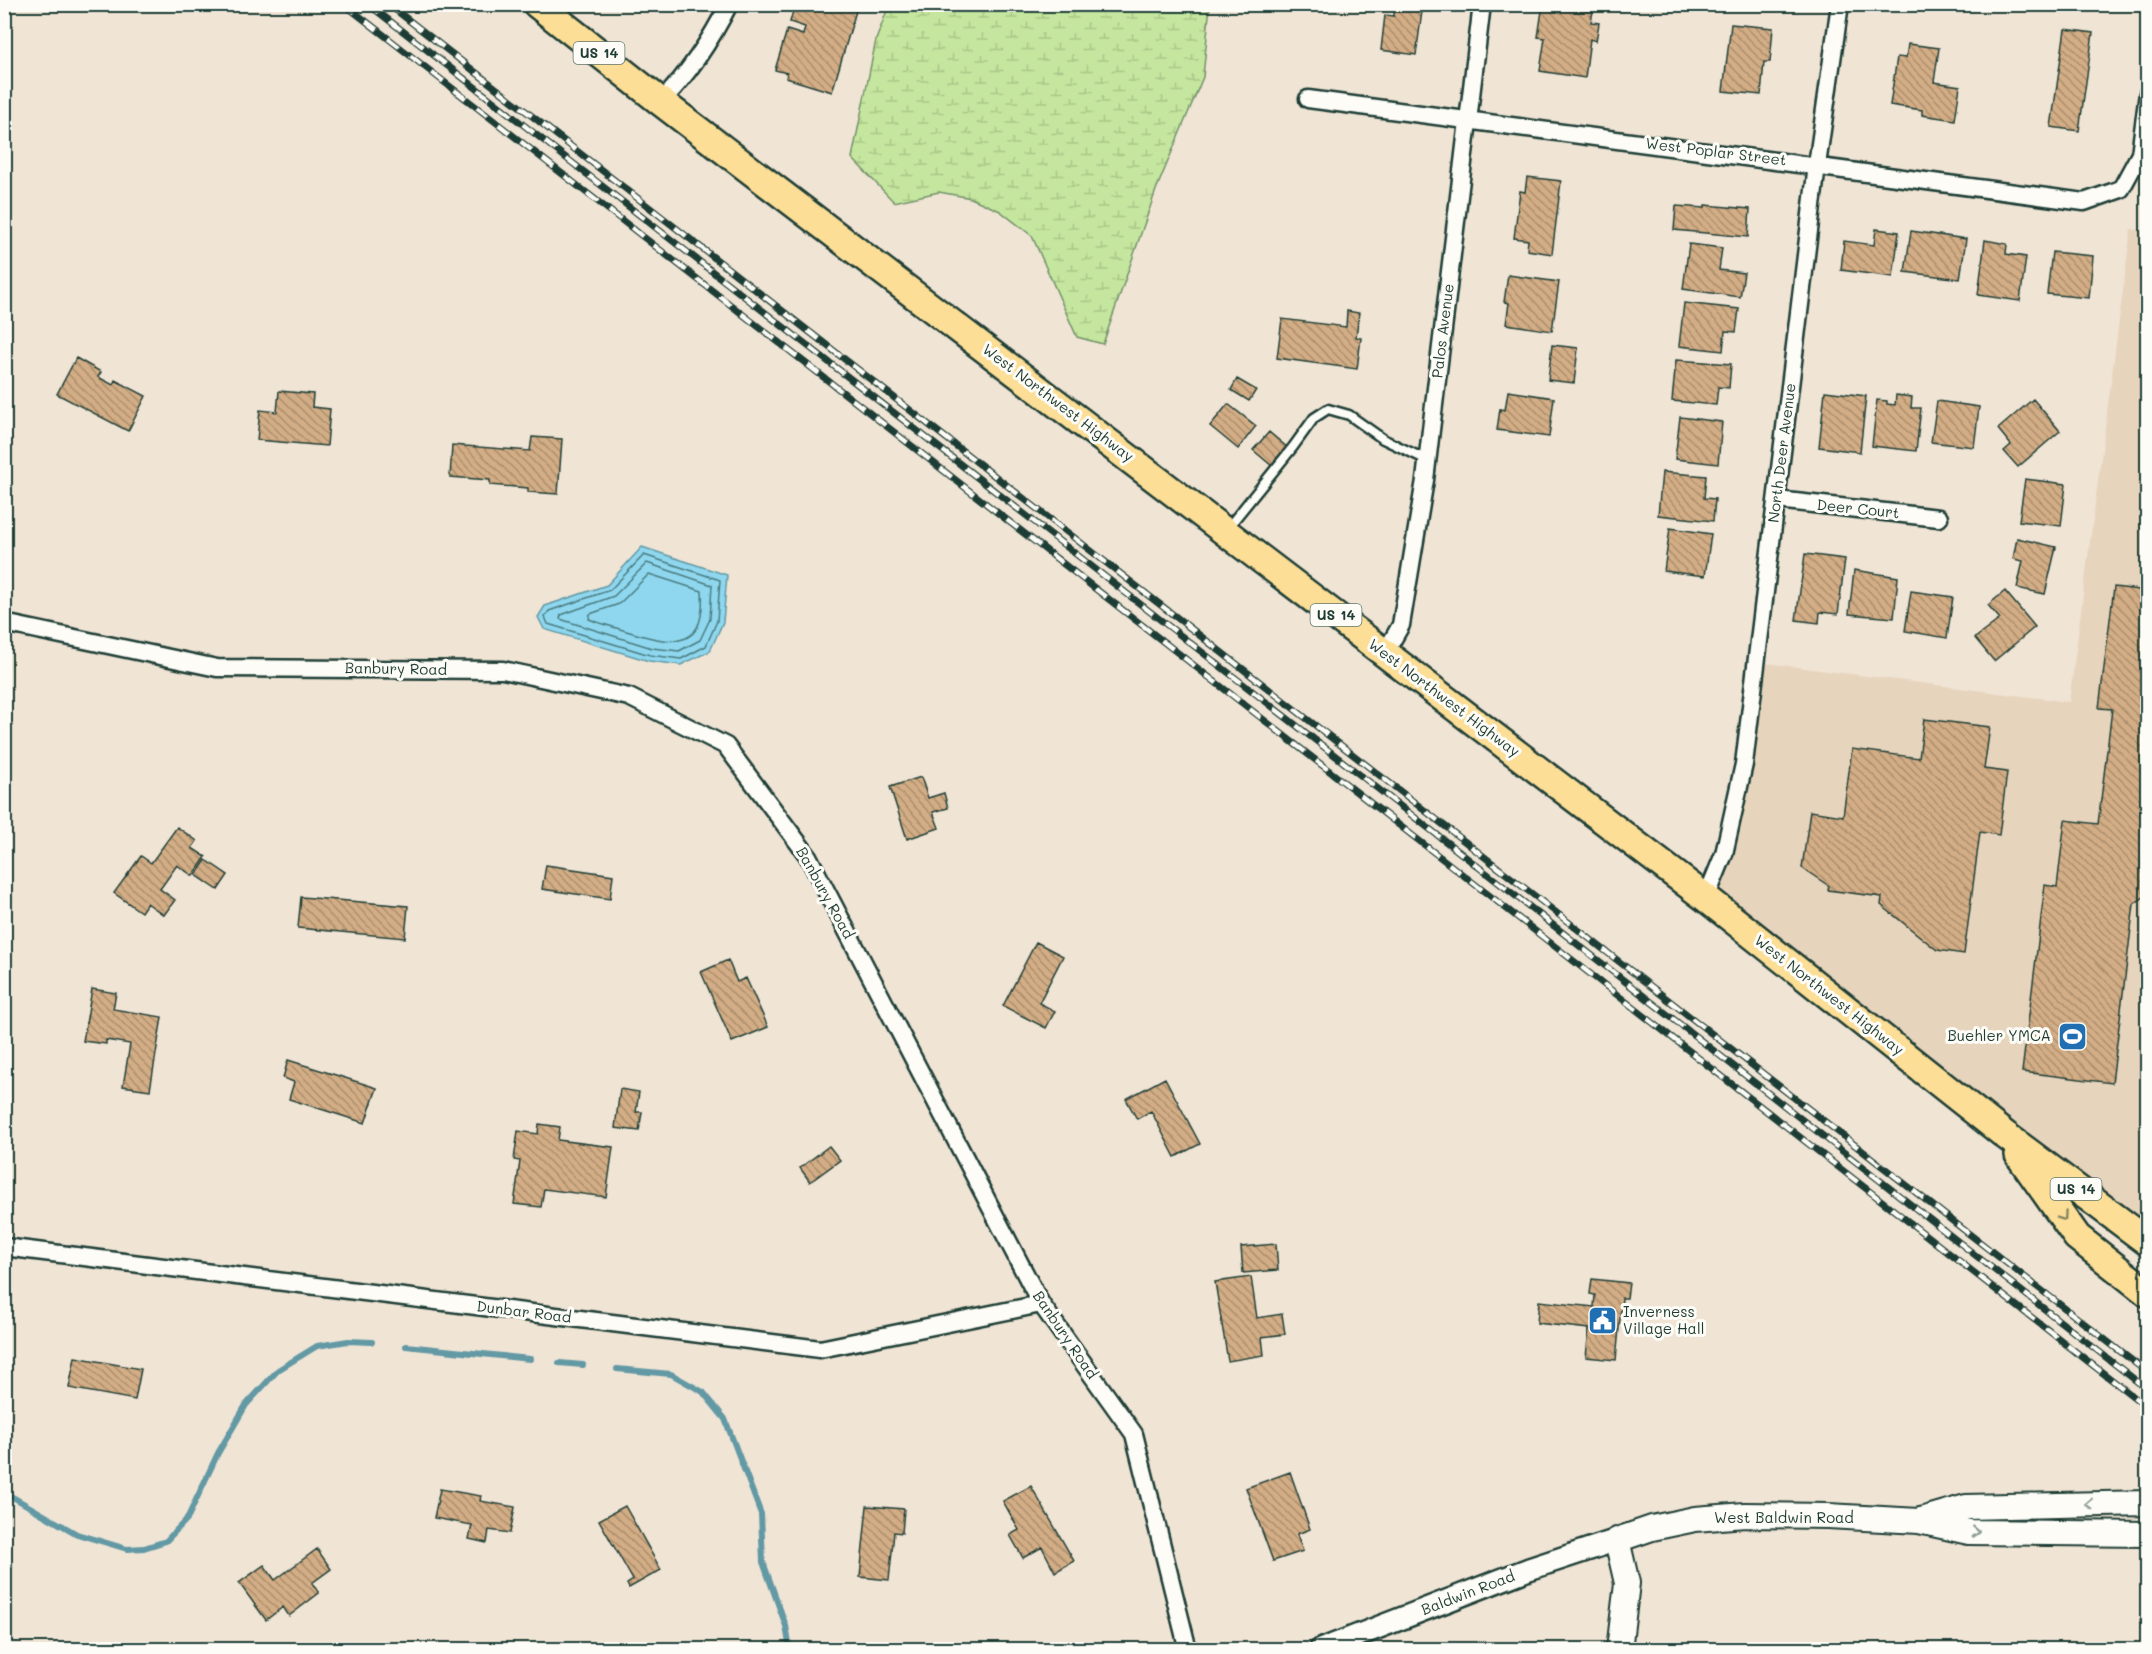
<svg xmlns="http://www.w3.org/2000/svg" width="2152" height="1654" font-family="Mali,sans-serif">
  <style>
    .built { fill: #e7d4bd }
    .wetland { fill: url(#wetland-marsh); stroke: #729269; stroke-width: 1.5 }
    .water { fill: #8ed7ef; stroke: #6299a4; stroke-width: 1.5 }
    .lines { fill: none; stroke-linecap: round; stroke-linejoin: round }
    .shore { stroke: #4b7b7f; stroke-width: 1.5 }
    .stream { stroke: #6299a4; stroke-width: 6 }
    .building { fill: url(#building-back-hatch); stroke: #1f3d34; stroke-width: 1.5 }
    .service-casing { stroke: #1f3d34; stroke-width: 13 }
    .minor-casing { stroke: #1f3d34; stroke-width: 21 }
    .tertiary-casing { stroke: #1f3d34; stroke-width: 26 }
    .secondary-casing { stroke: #1f3d34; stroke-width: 28 }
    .primary-casing { stroke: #1f3d34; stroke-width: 32 }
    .service { stroke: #fdfcf7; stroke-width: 8 }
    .minor { stroke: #fdfcf7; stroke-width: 16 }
    .tertiary { stroke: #fdfcf7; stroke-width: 21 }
    .secondary { stroke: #fdfcf7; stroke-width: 24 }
    .primary { stroke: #fdde96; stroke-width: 27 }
    .rail-casing { stroke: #1f3d34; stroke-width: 7 }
    .rail { stroke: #fdfcf7; stroke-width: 4.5; stroke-dasharray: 14; stroke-linecap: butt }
    .oneway { stroke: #838560 }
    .oneway2 { stroke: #8e9c96 }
    .labels { text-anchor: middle; stroke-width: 6; stroke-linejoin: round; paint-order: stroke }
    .shield { fill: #fdfcf7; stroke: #62766e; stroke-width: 1.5 }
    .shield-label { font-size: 14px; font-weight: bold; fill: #1f3d34 }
    .street-label { font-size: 15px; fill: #1f3d34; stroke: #fdfcf7 }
    .poi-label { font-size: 15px; fill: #1f3d34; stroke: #fdfcf7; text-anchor: end }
  </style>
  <defs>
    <pattern id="wetland-marsh" width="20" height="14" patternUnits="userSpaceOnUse" patternTransform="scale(1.5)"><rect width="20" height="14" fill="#c5e69e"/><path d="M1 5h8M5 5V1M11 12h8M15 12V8" fill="none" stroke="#a9c689"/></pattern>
    <pattern id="building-back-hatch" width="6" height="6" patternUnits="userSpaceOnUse" patternTransform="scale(1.5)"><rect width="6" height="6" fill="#d3ad85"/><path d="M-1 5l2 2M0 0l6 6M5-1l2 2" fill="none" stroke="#ab8e6e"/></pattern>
  </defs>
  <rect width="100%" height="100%" fill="#f0e4d5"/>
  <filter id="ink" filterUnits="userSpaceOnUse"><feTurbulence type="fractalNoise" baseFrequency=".0167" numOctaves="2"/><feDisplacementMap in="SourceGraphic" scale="12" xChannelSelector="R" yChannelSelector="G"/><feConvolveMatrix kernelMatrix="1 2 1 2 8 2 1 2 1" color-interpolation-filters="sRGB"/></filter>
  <g filter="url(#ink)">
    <path class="built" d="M 2131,229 L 2147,231 L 2147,1242 L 1706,898 L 1724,854 L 1757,662 L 2069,702 Z"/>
    <path class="wetland" d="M 889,5 L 1210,5 L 1203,77 L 1156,190 L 1103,344 L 1077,337 L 1032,236 L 1000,211 L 971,198 L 939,192 L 894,202 L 852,158 L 876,40 Z"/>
    <path class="water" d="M 642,547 L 727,575 L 723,622 L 710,651 L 681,665 L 649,661 L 544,629 L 538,617 L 545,606 L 607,585 Z"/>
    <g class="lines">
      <path class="shore" d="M 644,555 L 720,580 L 717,621 L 706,646 L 681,659 L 650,655 L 548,624 L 545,617 L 549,611 L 610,590 Z
        M 647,563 L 712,585 L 710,619 L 700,640 L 679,651 L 652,648 L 560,619 L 561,615 L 614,596 Z
        M 649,574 L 702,591 C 706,648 677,646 633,633 C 619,628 603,625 589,619 L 590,614 L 619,604 Z"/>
      <path class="stream" d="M 406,1346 L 530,1359
        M 559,1363 L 583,1365
        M 617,1369 L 671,1374 L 703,1392 L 725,1419 L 761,1514 L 763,1562 L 786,1626 L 790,1650
        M 4,1492 L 77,1534 L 127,1549 L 144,1548 L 166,1541 L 187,1519 L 218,1453 L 246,1405 L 278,1370 L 317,1346 L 348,1341 L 372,1342"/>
    </g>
    <path class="building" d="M 795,4 L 858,4 L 832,92 L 786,78 L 787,73 L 775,70 L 787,30 L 803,35 L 805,27 L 790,22 Z
      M 1395,4 L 1423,4 L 1416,55 L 1381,50 L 1385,15 L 1394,16 Z
      M 1543,4 L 1593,11 L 1591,22 L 1599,23 L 1596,41 L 1590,39 L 1585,78 L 1540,71 L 1545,38 L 1538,37 Z
      M 1731,24 L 1773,28 L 1770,62 L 1764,62 L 1761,95 L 1723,91 Z
      M 2065,29 L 2093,33 L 2079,131 L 2051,127 Z
      M 1908,44 L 1939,48 L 1934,82 L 1960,86 L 1955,120 L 1922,115 L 1922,110 L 1890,105 L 1897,57 L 1906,58 Z
      M 1527,177 L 1561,181 L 1552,254 L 1527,250 L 1528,240 L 1514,238 L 1520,191 L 1525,192 Z
      M 1705,205 L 1750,209 L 1748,237 L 1674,230 L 1676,206 L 1705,208 Z
      M 1876,229 L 1899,232 L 1893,277 L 1841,270 L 1844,241 L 1874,245 Z
      M 1911,231 L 1966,239 L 1960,279 L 1905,272 Z
      M 1985,240 L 2007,244 L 2006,254 L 2026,257 L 2020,301 L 1978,295 Z
      M 1689,244 L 1722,248 L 1719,270 L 1744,273 L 1740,297 L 1683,289 Z
      M 2052,252 L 2093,256 L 2089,298 L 2047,294 Z
      M 1508,275 L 1559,282 L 1552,331 L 1506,324 L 1509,303 L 1504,302 Z
      M 1684,303 L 1739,309 L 1736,332 L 1725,331 L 1723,351 L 1679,346 Z
      M 1347,311 L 1359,313 L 1356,337 L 1361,338 L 1357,369 L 1277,358 L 1282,319 L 1346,327 Z
      M 1552,345 L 1578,348 L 1574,383 L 1548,380 Z
      M 76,358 L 101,372 L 98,377 L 113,385 L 115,380 L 146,396 L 128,431 L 57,394 Z
      M 1676,360 L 1731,364 L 1729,388 L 1718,387 L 1716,405 L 1672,401 Z
      M 1237,379 L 1256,390 L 1249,401 L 1231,390 Z
      M 279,391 L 313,394 L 312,407 L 330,409 L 327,446 L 257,440 L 260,410 L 277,412 Z
      M 1508,391 L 1554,398 L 1549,437 L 1497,430 L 1500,409 L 1505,410 Z
      M 1825,391 L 1866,396 L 1860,452 L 1819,447 Z
      M 1896,395 L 1912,397 L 1911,408 L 1921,408 L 1916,451 L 1872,446 L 1877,400 L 1887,401 L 1887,404 L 1895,405 Z
      M 2033,399 L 2060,431 L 2018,467 L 2004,451 L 2011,445 L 1998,429 Z
      M 1937,401 L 1979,407 L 1974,447 L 1931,442 Z
      M 1228,404 L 1256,426 L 1238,449 L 1210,426 Z
      M 1680,417 L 1722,422 L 1718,464 L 1675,459 Z
      M 1269,432 L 1288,448 L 1272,466 L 1253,450 Z
      M 532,437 L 562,439 L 558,494 L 528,492 L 528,488 L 490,485 L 490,480 L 450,477 L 452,445 L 530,451 Z
      M 1662,472 L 1706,476 L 1704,498 L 1715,499 L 1713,521 L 1658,515 Z
      M 2025,479 L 2066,484 L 2061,526 L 2019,521 Z
      M 1670,528 L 1711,534 L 1705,576 L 1664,571 Z
      M 2017,538 L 2056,547 L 2045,594 L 2017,588 L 2023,561 L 2013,559 Z
      M 1805,554 L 1845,559 L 1838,614 L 1820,612 L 1819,623 L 1796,620 Z
      M 1854,570 L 1898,577 L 1894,618 L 1849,614 Z
      M 2114,587 L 2148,591 L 2148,894 L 2134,904 L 2112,1083 L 2022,1072 L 2045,885 L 2057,887 L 2065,820 L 2098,824 L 2112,709 L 2099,708 Z
      M 1911,591 L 1953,597 L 1947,638 L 1905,631 Z
      M 2005,591 L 2035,627 L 1994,661 L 1975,638 L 2000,619 L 1988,605 Z
      M 1924,719 L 1990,727 L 1984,769 L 2007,772 L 1999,835 L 1980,832 L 1964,954 L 1937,950 L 1881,905 L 1882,897 L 1828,890 L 1829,886 L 1802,868 L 1810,811 L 1843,816 L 1852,749 L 1919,758 Z
      M 921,777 L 928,798 L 944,793 L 948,808 L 933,812 L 939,828 L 907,839 L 890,787 Z
      M 177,827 L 197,841 L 192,848 L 206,857 L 193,876 L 177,865 L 160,889 L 175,900 L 164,915 L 147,903 L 141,912 L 114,893 L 141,856 L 151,863 Z
      M 206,860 L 228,875 L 218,890 L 196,875 Z
      M 546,865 L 613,875 L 610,899 L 542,889 Z
      M 301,897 L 408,906 L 405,938 L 298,928 Z
      M 1036,942 L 1063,956 L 1039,1003 L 1055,1011 L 1046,1028 L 1003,1006 Z
      M 728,960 L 737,982 L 746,978 L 768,1027 L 732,1042 L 701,972 Z
      M 92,989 L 116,993 L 113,1009 L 162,1017 L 150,1090 L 123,1086 L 130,1044 L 106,1040 L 106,1044 L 83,1041 Z
      M 288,1060 L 377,1088 L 365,1123 L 289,1099 L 294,1082 L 283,1078 Z
      M 1165,1078 L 1200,1144 L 1175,1157 L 1151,1111 L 1137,1119 L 1126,1099 Z
      M 620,1089 L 639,1092 L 636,1112 L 642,1112 L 639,1131 L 615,1128 Z
      M 539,1124 L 560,1127 L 558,1140 L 613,1147 L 606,1197 L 544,1189 L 541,1207 L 514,1204 L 520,1161 L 514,1160 L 518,1131 L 538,1134 Z
      M 829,1146 L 840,1160 L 810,1182 L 800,1168 Z
      M 1276,1244 L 1278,1270 L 1243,1273 L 1241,1247 Z
      M 1251,1277 L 1257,1318 L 1282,1314 L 1285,1334 L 1262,1337 L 1264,1355 L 1228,1361 L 1215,1282 Z
      M 1592,1279 L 1629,1283 L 1627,1298 L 1622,1298 L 1616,1360 L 1586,1357 L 1589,1329 L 1537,1323 L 1539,1301 L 1594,1307 L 1595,1295 L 1590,1294 Z
      M 75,1357 L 141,1369 L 135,1400 L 69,1388 Z
      M 1290,1472 L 1310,1529 L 1297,1534 L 1303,1551 L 1273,1561 L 1246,1488 Z
      M 1031,1486 L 1074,1561 L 1055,1572 L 1042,1547 L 1023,1558 L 1010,1535 L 1019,1530 L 1003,1501 Z
      M 440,1489 L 481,1496 L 480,1501 L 515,1507 L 510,1533 L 489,1530 L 487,1543 L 469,1539 L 472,1525 L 434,1518 Z
      M 625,1506 L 661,1570 L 629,1588 L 627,1584 L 633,1580 L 599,1520 Z
      M 867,1506 L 904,1509 L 902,1533 L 894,1532 L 889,1580 L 860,1577 Z
      M 317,1549 L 331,1569 L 312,1583 L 319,1593 L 289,1616 L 283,1607 L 266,1620 L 239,1583 L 264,1565 L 275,1580 Z"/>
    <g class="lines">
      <defs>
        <path id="service" d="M 1226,530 L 1293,447 L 1314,418 L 1328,409 L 1349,415 L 1383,439 L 1427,460"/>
        <path id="minor" d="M 1308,99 L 2084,202 L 2121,189 L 2140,154 L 2148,93
          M 661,102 C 689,73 711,40 729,4
          M 1777,500 L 1939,518
          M 4,623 L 217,668 L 503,670 L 629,697 L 726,746 L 808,856 L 1041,1304 L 1134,1434 L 1188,1650
          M 1385,653 L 1401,625 L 1425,480 L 1482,4
          M 1706,898 L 1724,854 L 1744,764 L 1817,165 L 1840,4
          M 4,1247 L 820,1349 L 1041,1304"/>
        <path id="tertiary" d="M 1320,1650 L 1529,1569 L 1617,1540"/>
        <path id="secondary" d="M 1921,1520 L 1966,1507 L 2148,1503
          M 1619,1650 L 1627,1583 L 1617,1540 L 1652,1528 L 1695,1519 L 1745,1515 L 1828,1516 L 1919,1521 L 1969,1532 L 2148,1534"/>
        <path id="primary" d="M 537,4 L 661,102 L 1706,898 L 2005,1135 L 2148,1242
          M 2019,1155 L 2077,1237 L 2148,1293"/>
      </defs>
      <use href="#service" class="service-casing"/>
      <use href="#minor" class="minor-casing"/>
      <use href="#tertiary" class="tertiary-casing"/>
      <use href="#secondary" class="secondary-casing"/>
      <use href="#primary" class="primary-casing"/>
      <use href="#service" class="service"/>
      <use href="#minor" class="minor"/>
      <use href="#tertiary" class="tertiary"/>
      <use href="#secondary" class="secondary"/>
      <use href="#primary" class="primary"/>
      <defs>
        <path id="rail" d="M 344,4 L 2148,1408
          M 368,4 L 1503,886 L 2148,1390
          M 388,4 L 2148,1373"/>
      </defs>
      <use href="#rail" class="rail-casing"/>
      <use href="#rail" class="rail"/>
    </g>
    <defs><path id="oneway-chevron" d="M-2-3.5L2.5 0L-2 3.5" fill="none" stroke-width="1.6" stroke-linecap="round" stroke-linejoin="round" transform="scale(1.5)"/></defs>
    <use class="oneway" href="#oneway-chevron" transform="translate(2063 1217) rotate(55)"/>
    <g class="oneway2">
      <use href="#oneway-chevron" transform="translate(2089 1504) rotate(178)"/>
      <use href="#oneway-chevron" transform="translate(1976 1532) rotate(3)"/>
    </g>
  </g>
  <defs>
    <symbol id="stadium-square" viewBox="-11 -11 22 22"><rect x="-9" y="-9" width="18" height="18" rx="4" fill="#1f6fb2" stroke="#fdfcf7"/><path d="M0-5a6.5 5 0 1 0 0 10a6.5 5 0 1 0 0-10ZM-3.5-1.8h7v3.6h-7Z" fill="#fff"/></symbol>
    <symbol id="civic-square" viewBox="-11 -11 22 22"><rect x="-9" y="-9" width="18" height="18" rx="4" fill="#1f6fb2" stroke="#fdfcf7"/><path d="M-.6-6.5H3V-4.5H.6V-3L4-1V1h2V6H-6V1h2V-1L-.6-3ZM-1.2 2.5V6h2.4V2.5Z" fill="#fff"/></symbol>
  </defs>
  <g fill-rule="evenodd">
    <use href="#stadium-square" x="2056" y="1020" width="33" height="33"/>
    <use href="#civic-square" x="1586" y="1304" width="33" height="33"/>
  </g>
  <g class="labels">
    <g class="shield">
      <rect x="573.5" y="42" width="51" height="22" rx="4.5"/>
      <rect x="1310.5" y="604" width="51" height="22" rx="4.5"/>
      <rect x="2050.5" y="1178" width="51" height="22" rx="4.5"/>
    </g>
    <g class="shield-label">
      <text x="599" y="58">US 14</text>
      <text x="1336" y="620">US 14</text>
      <text x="2076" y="1194">US 14</text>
    </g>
    <g class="street-label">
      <text transform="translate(1716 152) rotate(7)" y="5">West Poplar Street</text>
      <text transform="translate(1443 331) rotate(-83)" y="5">Palos Avenue</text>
      <text transform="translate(1058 403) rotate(37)" y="5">West Northwest Highway</text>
      <text transform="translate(1782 453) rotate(-83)" y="5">North Deer Avenue</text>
      <text transform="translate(1858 509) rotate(6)" y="5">Deer Court</text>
      <text transform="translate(396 669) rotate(1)" y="5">Banbury Road</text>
      <text transform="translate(1444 698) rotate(37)" y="5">West Northwest Highway</text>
      <text transform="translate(825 893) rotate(61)" y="5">Banbury Road</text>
      <text transform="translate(1829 995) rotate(38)" y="5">West Northwest Highway</text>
      <text transform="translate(524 1312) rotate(7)" y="5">Dunbar Road</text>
      <text transform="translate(1065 1335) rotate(56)" y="5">Banbury Road</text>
      <text x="1784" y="1523">West Baldwin Road</text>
      <text transform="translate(1468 1593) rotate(-21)" y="5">Baldwin Road</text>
    </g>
    <g class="poi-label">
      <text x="2051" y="1041">Buehler YMCA</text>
      <text x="1623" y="1317" text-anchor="start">Inverness<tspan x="1623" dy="17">Village Hall</tspan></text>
    </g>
  </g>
  <rect width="2152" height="1654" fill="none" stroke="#fdfcf7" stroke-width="24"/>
  <rect x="12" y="12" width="2128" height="1630" fill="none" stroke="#1f3d34" stroke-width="2" filter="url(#ink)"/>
</svg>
